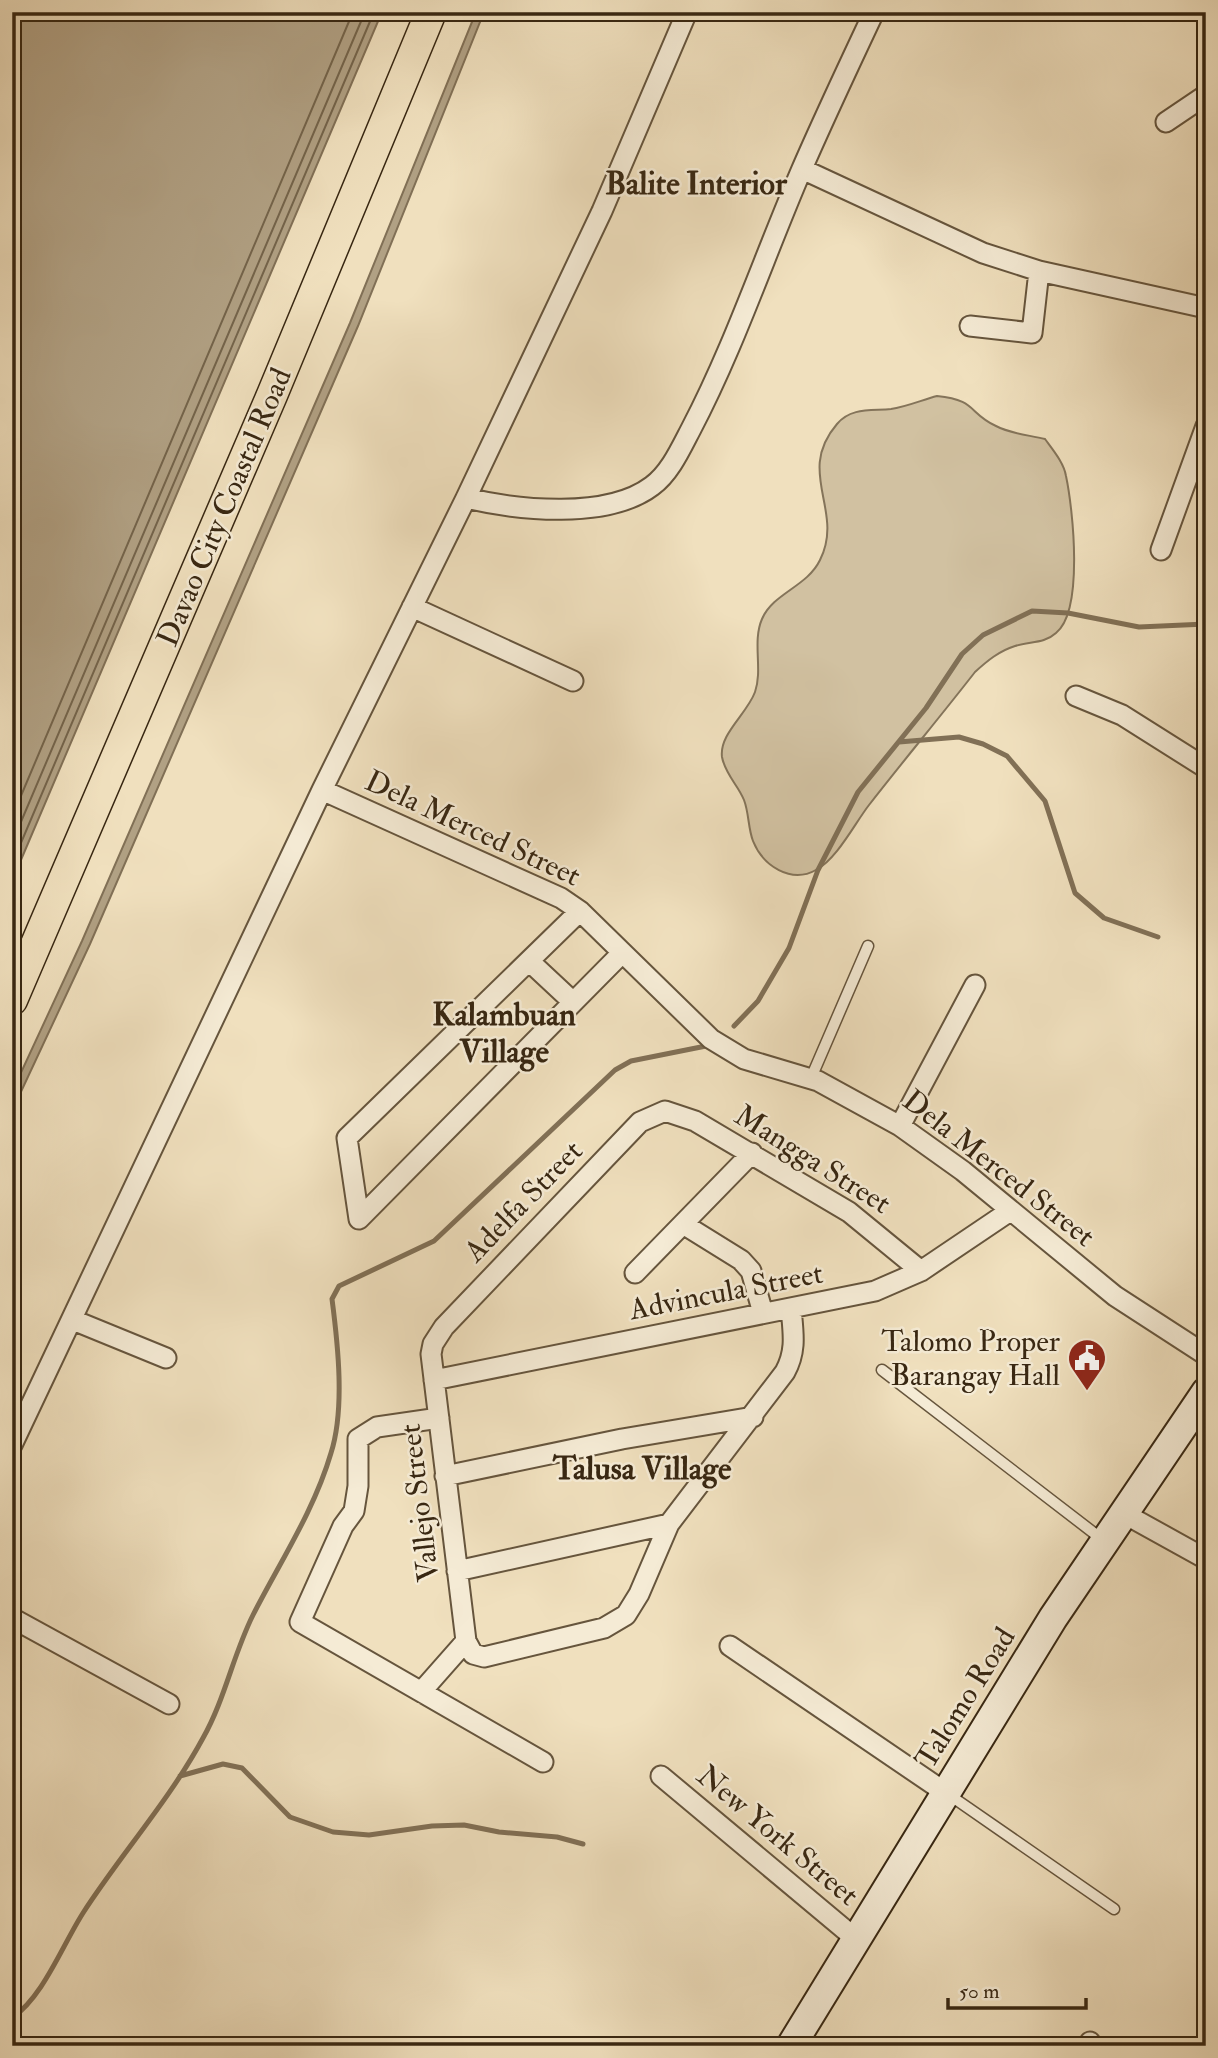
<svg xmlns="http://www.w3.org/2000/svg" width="1218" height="2058" font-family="'IM FELL Double Pica',serif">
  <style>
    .green { fill: #d1c1a1; stroke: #84745a; stroke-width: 2 }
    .water { fill: #b1a184; stroke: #817056; stroke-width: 2 }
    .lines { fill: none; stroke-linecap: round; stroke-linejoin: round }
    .shore { stroke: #74644b; stroke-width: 2 }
    .stream { stroke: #817056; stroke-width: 5 }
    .lane-casing { stroke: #66553d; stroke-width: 13 }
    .street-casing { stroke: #66553d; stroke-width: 23 }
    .secondary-casing { stroke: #382712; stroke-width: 32 }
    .primary-casing { stroke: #382712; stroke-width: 33 }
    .lane { stroke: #f5ebd5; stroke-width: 10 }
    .street { stroke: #f5ebd5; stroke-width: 19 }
    .secondary { stroke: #f5ebd5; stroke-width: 28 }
    .primary { stroke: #f0e0be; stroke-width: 30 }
    .labels { text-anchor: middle; stroke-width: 5; stroke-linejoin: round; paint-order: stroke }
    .street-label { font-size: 30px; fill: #382712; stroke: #f5ebd5 }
    .poi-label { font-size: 30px; fill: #382712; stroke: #f5ebd5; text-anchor: end }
    .neighbourhood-label { font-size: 32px; font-weight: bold; fill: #382712; stroke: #f5ebd5 }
  </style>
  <rect width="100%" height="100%" fill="#f0e0be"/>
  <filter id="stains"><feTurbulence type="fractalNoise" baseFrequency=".00286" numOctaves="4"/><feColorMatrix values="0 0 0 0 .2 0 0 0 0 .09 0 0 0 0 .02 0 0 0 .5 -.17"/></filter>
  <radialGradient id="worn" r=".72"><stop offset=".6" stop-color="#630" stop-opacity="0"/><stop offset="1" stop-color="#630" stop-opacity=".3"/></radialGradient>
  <path class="green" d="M 937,396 C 977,400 968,413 996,426 C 1011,434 1029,435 1045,439 C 1053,450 1064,463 1066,476 C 1073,509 1084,611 1056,633 C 1044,644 1030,641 1015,646 C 999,651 987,661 975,672 C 940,717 904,760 869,805 C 855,823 837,859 816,870 C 791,884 763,866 753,841 C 748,828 749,813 744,800 C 738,785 725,774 722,757 C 719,734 747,714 755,692 C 763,669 752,642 762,619 C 773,593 807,587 820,560 C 845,510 795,473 837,424 C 851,407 872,411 891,409 C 906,407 922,400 937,396 Z"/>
  <path class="water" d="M 12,12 L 382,12 L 12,881 Z
    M 476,12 L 484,12 L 358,326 L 90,944 L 12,1111 L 12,1092 L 82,941 L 350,323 Z"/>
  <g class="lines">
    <path class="shore" d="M 12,817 L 353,12
      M 12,843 L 365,12
      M 12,864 L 374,12"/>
    <path class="stream" d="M 899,742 L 959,737 L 983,744 L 1007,756 L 1045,801 L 1075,893 L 1104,918 L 1158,937
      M 734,1026 L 758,1001 L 789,948 L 818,870 L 858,792 L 926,708 L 962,654 L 983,635 L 1032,611 L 1068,613 L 1139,627 L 1206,624
      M 180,1776 L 223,1764 L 242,1768 L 290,1817 L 333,1832 L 369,1835 L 432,1826 L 464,1825 L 499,1832 L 557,1837 L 583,1844
      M 12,2018 C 43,1997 62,1946 83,1913 C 121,1854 169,1801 203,1738 C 225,1699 233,1655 253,1615 C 280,1562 314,1511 331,1453 C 345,1409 338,1345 332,1299 L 339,1286 L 434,1241 L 615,1070 L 631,1061 L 706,1046"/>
    <defs>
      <path id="lane" d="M 811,1078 L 868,946
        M 882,1370 L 1103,1540
        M 948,1794 L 1114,1909"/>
      <path id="street" d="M 1166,122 L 1206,95
        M 802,169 L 983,253 L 1039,271 L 1206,308
        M 970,326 L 1032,333 L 1039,271
        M 466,498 C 517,510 607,520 652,486 C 670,473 681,448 691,429 C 734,347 764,257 801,171 C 824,118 849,65 874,12
        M 1161,550 L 1206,426
        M 412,607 L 573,681
        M 1076,696 L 1122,715 L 1206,768
        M 322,790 L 561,898 L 580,911 L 711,1039 L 744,1059 L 818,1081 L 900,1126 L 963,1171 L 1115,1296 L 1206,1355
        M 529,961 L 573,1002
        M 900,1126 L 975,985
        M 359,1219 L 347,1138 L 580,911
        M 359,1219 L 622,953
        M 683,1224 L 741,1260 L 751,1271 L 763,1313
        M 635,1273 L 752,1153
        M 791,1308 C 793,1332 797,1350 785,1372 L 669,1524 L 639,1594 L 626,1615 L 604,1628 L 484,1657 L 473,1654 L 466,1641 L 431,1354 L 433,1344 L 444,1327 L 640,1122 L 665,1111 L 695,1121 L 849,1212 L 921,1271
        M 73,1320 L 166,1358
        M 434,1380 L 875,1291 L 921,1271 L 1010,1211
        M 439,1418 L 377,1427 L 358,1439 L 358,1486 L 354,1511 L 343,1526 L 300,1622 L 543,1762
        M 12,1445 L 322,790 L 466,498 L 602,211 L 687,12
        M 445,1476 L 622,1439 L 753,1417
        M 1123,1513 L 1206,1559
        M 457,1571 L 669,1524
        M 12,1618 L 169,1704
        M 730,1646 L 946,1793
        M 421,1692 L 466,1641
        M 661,1776 L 856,1939
        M 1089,2046 L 1090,2042"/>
      <path id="secondary" d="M 791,2046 L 1053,1618 L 1206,1392"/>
      <path id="primary" d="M 12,1000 L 272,395 L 431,12"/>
    </defs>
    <use href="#lane" class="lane-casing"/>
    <use href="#street" class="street-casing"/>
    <use href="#secondary" class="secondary-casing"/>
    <use href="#primary" class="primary-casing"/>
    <use href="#lane" class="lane"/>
    <use href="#street" class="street"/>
    <use href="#secondary" class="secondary"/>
    <use href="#primary" class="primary"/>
  </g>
  <defs>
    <symbol id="civic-pin" viewBox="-11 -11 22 30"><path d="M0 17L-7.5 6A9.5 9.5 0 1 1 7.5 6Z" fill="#8f2418" stroke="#f5ebd5"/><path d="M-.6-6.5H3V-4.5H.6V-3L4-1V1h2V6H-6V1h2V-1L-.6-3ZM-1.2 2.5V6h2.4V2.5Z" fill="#fff"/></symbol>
  </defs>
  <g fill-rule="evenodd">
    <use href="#civic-pin" x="1065" y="1336" width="44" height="60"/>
  </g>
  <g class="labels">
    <g class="street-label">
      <text transform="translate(224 507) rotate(-67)" y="10">Davao City Coastal Road</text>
      <text transform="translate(473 828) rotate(25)" y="10">Dela Merced Street</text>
      <text transform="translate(813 1159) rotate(32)" y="10">Mangga Street</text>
      <text transform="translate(999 1168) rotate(38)" y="10">Dela Merced Street</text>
      <text transform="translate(523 1201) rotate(-46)" y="10">Adelfa Street</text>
      <text transform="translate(726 1291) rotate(-11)" y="10">Advincula Street</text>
      <text transform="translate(419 1503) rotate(-97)" y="10">Vallejo Street</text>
      <text transform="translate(965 1698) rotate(-58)" y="10">Talomo Road</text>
      <text transform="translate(778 1835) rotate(40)" y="10">New York Street</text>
    </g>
    <g class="poi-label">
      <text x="1060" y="1351">Talomo Proper<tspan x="1060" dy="34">Barangay Hall</tspan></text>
    </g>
    <g class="neighbourhood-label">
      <text x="696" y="194">Balite Interior</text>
      <text x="504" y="1025">Kalambuan<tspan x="504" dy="37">Village</tspan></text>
      <text x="642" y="1479">Talusa Village</text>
    </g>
  </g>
  <rect width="1218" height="2058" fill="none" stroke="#f0e0be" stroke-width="42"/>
  <rect x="14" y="14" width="1190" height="2030" fill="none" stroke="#382712" stroke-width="3.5"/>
  <rect x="21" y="21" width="1176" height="2016" fill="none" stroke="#382712" stroke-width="2"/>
  <path d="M948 1998v10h138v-10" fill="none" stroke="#382712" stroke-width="3.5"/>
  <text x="959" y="1998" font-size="21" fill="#382712" stroke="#f5ebd5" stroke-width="5" paint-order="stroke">50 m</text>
  <rect width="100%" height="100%" filter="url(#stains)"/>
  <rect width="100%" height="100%" fill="url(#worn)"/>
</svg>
